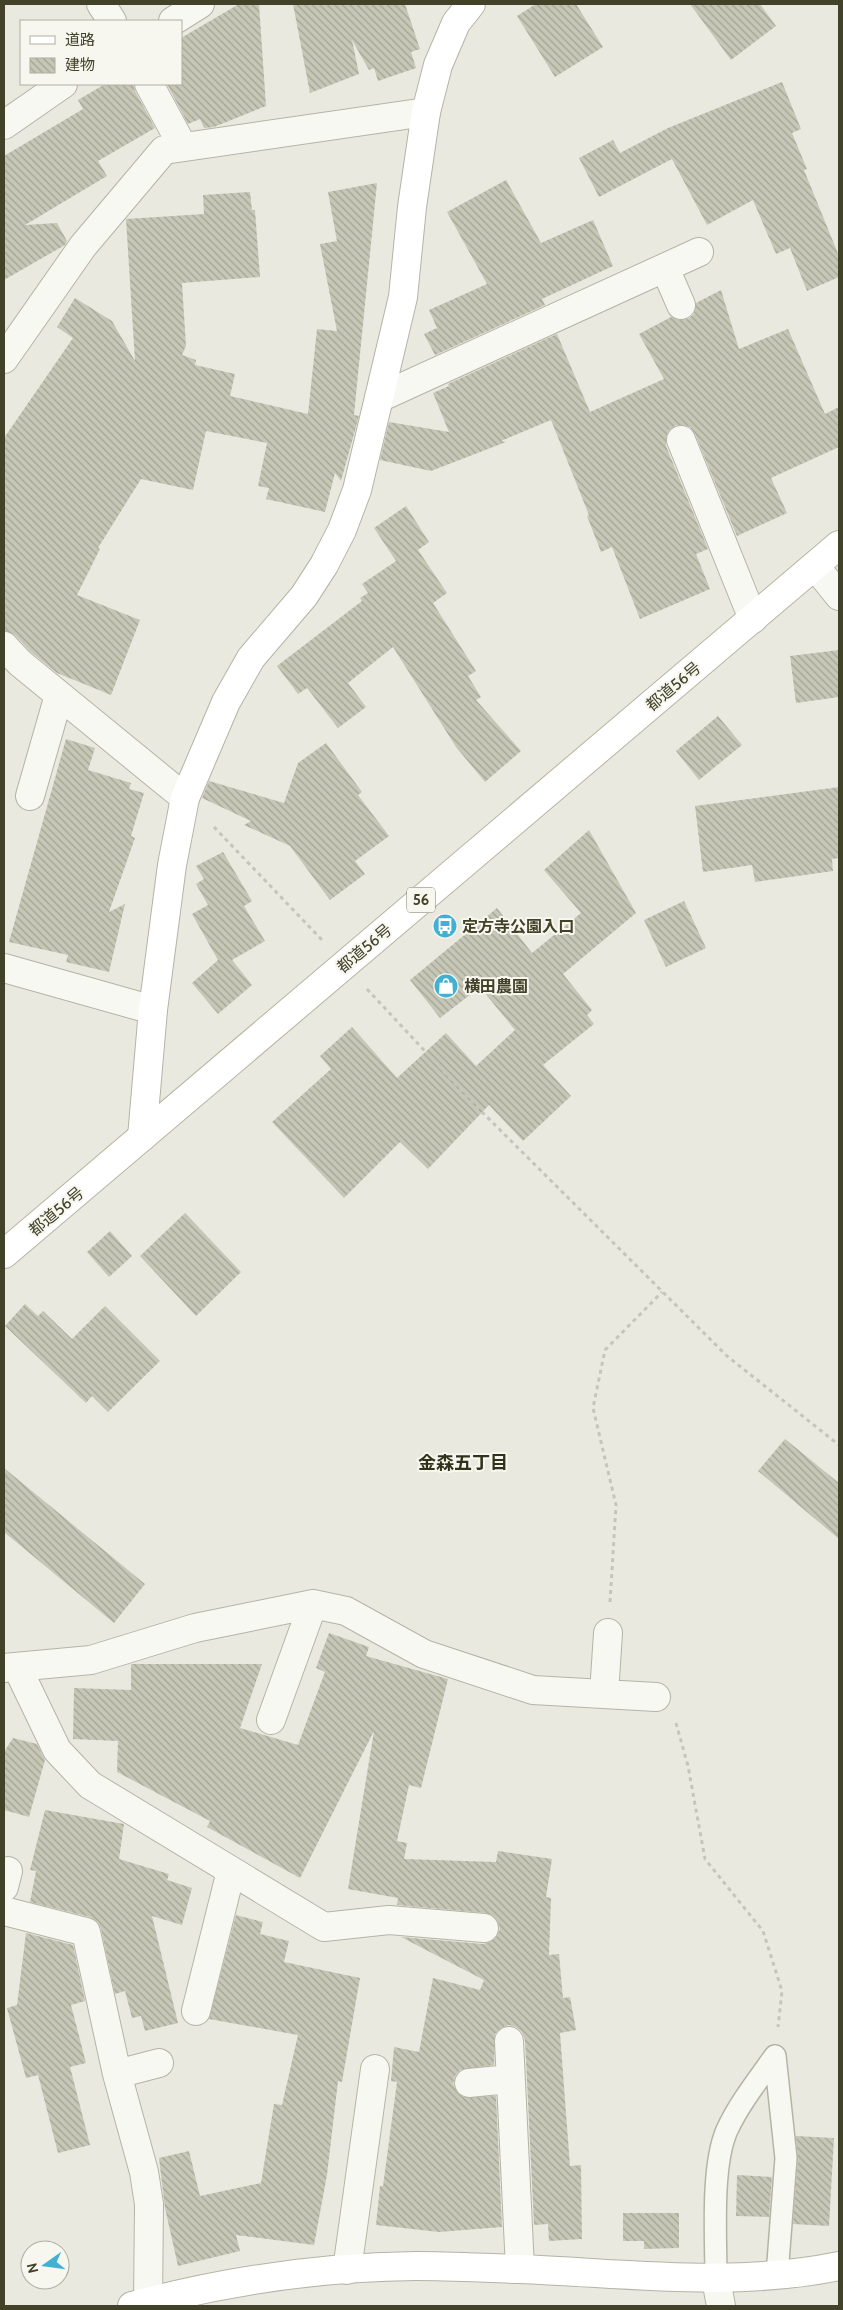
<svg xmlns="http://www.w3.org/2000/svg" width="843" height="2310" font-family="Cabin,'Noto Sans JP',sans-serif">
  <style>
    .building { fill: url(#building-back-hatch) }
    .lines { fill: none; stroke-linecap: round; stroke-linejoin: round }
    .lane-casing { stroke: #b4b4a5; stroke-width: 24 }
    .street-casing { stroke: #b4b4a5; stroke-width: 30 }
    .secondary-casing { stroke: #b4b4a5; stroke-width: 30 }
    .primary-casing { stroke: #b6b59f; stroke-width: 30 }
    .path { stroke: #c5c5ba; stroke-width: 3; stroke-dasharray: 4 4; stroke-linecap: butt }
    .lane { stroke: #f8f8f3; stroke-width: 21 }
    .street { stroke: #f8f8f3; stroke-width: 28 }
    .secondary { stroke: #fff; stroke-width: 28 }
    .primary { stroke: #fff; stroke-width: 28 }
    .labels { text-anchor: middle; stroke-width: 4; stroke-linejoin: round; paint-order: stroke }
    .shield { fill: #f7f7f0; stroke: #787864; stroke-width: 1 }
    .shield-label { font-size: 15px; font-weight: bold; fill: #414228 }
    .street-label { font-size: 16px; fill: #414228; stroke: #f7f7f0 }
    .poi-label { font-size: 16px; font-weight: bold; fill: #414228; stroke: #f7f7f0; text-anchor: start }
    .neighbourhood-label { font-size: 18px; font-weight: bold; fill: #31321a; stroke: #f7f7f0 }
  </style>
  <defs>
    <pattern id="building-back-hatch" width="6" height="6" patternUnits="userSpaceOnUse" patternTransform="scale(1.25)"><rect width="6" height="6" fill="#c7c7b7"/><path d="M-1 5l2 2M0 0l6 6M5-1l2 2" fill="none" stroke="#a3a395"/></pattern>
  </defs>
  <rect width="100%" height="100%" fill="#eae9e0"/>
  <path class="building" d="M 239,4 L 259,4 L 266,106 L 214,127 L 204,128 L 200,119 L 188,124 L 167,84 L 181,84 L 181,38 Z
    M 293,4 L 405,4 L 420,49 L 411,52 L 416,68 L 378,81 L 374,68 L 369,70 L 352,40 L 359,74 L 310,93 Z
    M 536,4 L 576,4 L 603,47 L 555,77 L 517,16 Z
    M 690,4 L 760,4 L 776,26 L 731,60 Z
    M 782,82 L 801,129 L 792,133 L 807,169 L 804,170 L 839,256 L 839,277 L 807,291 L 790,248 L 776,254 L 753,200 L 707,225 L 672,159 L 599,197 L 579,158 L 613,140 L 620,153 L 668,128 Z
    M 105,84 L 133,84 L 135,91 L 155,128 L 98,161 L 107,176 L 25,225 L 57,223 L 67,241 L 65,245 L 4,280 L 4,156 L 83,109 L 78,100 Z
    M 506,180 L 541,243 L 593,220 L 613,266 L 542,299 L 545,305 L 435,355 L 424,334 L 437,328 L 429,310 L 487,284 L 447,212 Z
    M 377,183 L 354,415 L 359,416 L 341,481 L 335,473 L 325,512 L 266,499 L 269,488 L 258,486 L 267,443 L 206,431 L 193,490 L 141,479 L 98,548 L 100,549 L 77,595 L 140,620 L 111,695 L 57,673 L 31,652 L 15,635 L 4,631 L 4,438 L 73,338 L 57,327 L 75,298 L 112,321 L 135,361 L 126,219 L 204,214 L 203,195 L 250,192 L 252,210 L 255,210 L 260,277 L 182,283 L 186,346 L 182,355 L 196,360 L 195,365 L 235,374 L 230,396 L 308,414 L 317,329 L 337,331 L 320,244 L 337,241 L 328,192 Z
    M 721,290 L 739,349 L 788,329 L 825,414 L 839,407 L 839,447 L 771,478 L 787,513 L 737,536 L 695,434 L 690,427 L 683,425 L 676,425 L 669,430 L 666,437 L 666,446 L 708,549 L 696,554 L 710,589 L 640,619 L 612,547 L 601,552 L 587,516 L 589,515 L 551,420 L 501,441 L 506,442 L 431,471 L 380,460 L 389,422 L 449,432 L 433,393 L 449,386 L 448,384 L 557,334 L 590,412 L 664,379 L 639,334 L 671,317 L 679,320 L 688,319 L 694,314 L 696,303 Z
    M 406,506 L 429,542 L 418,550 L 447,593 L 433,603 L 476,671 L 468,676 L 481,697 L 476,700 L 521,751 L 485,782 L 456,747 L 393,647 L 348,683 L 366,707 L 338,728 L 307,688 L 298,694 L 277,666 L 362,601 L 360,598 L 368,593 L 362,584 L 396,561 L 374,528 Z
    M 839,650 L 839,697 L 796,703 L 790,656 Z
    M 718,716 L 742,745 L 699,780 L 676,751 Z
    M 66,739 L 95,748 L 88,770 L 131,783 L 129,789 L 144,793 L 131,836 L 135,838 L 109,912 L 125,904 L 109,972 L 66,962 L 68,955 L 9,942 Z
    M 326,743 L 362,792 L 358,795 L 389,836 L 355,861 L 365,874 L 330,900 L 290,846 L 244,825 L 251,821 L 202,798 L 209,781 L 284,803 L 298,763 Z
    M 839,787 L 839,858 L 832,859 L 833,871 L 755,882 L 752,865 L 703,872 L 695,806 Z
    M 589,830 L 636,913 L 563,974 L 592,1010 L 587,1015 L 594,1024 L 543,1065 L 571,1096 L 523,1141 L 489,1105 L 428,1169 L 400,1142 L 344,1198 L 272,1122 L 331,1069 L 320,1056 L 352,1027 L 397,1078 L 446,1033 L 476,1066 L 515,1030 L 480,987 L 440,1018 L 410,980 L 497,908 L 532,953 L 581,913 L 544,870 Z
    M 223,852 L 252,901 L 244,906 L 265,941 L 232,960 L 252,985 L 218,1014 L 192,983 L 218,960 L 192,914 L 208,905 L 196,884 L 204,879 L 196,866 Z
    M 684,901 L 706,948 L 666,967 L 644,920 Z
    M 185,1213 L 241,1272 L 196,1316 L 140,1256 Z
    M 110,1231 L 132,1256 L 109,1277 L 87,1252 Z
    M 25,1304 L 38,1316 L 43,1311 L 72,1339 L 105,1306 L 160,1361 L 108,1412 L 92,1396 L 86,1403 L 5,1326 Z
    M 785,1439 L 839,1483 L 839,1539 L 758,1471 Z
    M 4,1468 L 145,1584 L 114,1623 L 4,1532 Z
    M 329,1633 L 369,1647 L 366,1656 L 448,1679 L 421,1788 L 409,1785 L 397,1841 L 407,1843 L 404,1859 L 496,1862 L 498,1851 L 552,1859 L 546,1897 L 551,1898 L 549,1955 L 559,1954 L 563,1998 L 570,1997 L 576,2030 L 560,2033 L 570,2166 L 581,2165 L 582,2239 L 549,2241 L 548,2224 L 534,2225 L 525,2040 L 522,2032 L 516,2027 L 509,2025 L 501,2028 L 495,2034 L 494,2065 L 460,2070 L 455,2076 L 453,2084 L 457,2092 L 463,2097 L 496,2096 L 502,2227 L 439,2232 L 376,2225 L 380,2186 L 383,2186 L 397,2082 L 391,2081 L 394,2047 L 419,2052 L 433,1978 L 480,1990 L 484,1980 L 401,1937 L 483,1944 L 490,1942 L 496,1937 L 500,1929 L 498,1922 L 493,1916 L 486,1913 L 397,1905 L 398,1898 L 348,1889 L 374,1731 L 300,1878 L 207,1827 L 210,1821 L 117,1772 L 118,1741 L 73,1739 L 74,1688 L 131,1690 L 131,1664 L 262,1664 L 240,1728 L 298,1745 L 325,1672 L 316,1668 Z
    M 13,1738 L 37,1744 L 45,1760 L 29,1817 L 4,1810 L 4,1752 Z
    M 45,1810 L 124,1824 L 119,1859 L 169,1874 L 167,1880 L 192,1888 L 182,1925 L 152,1916 L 178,2023 L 145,2031 L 141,2016 L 132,2018 L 125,1991 L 115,1994 L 101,1929 L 98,1922 L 90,1917 L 30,1902 L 36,1871 L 30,1870 Z
    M 236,1915 L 263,1922 L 260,1934 L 289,1941 L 284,1962 L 360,1978 L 342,2082 L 338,2081 L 327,2175 L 314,2245 L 236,2235 L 240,2251 L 178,2266 L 165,2208 L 159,2158 L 189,2151 L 200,2196 L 261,2183 L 274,2104 L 282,2105 L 298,2035 L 209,2019 Z
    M 26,1933 L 73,1945 L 85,2001 L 71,2005 L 86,2063 L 70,2067 L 90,2145 L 58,2153 L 38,2075 L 26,2078 L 7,2008 L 17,2005 Z
    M 796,2136 L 834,2138 L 829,2226 L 793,2224 L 798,2159 Z
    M 737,2175 L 772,2177 L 769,2217 L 736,2216 Z
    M 623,2213 L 679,2213 L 679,2248 L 644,2249 L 644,2241 L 623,2241 Z"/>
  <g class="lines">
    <defs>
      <path id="lane" d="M 775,2056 L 786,2158 L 777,2275
        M 716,2279 C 716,2238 711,2166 727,2130 C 739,2104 758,2080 775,2056"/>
      <path id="street" d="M 101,4 L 112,21
        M 173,21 L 200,4
        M 149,84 L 183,147
        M 4,125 L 63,84
        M 665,268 L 681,305
        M 4,359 L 83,246 L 164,150 L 426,112
        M 379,398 L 699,252
        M 681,440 L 753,619
        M 815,566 L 839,596
        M 4,646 L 20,663 L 185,798
        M 30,796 L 59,695
        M 4,968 L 153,1010
        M 17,1667 L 57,1750 L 90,1785 L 324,1927 L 389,1920 L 484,1928
        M 4,1668 L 91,1660 L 195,1628 L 313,1604 L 346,1611 L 424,1654 L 533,1690 L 656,1697
        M 604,1694 L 608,1633
        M 271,1720 L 313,1604
        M 4,1887 L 8,1871
        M 4,1911 L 86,1932 L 117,2074 L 144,2172 L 149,2204 L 148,2302
        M 196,2011 L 231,1871
        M 509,2041 L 520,2269
        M 117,2074 L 159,2063
        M 469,2083 L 510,2079
        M 347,2270 L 375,2069
        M 716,2279 L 721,2306"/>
      <path id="secondary" d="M 142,1137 L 153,1010 L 172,865 L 185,798 L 226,702 L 251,658 L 304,596 L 324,565 L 342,530 L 357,490 L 403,297 L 412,207 L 426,112 L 438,65 L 456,23 L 471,4
        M 132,2306 C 225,2281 320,2267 416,2266 C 450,2266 485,2268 519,2269 C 625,2273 733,2288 839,2266"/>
      <path id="primary" d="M 4,1254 L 839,545"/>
    </defs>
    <use href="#lane" class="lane-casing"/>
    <use href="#street" class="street-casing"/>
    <use href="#secondary" class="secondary-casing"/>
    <use href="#primary" class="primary-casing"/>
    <path class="path" d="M 214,827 L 322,940
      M 367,989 L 477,1107 L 727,1356 L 839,1445
      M 610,1602 L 616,1505 L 593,1408 L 605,1350 L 662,1292
      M 676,1723 L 688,1766 L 705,1859 L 763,1931 L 782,1991 L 778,2027"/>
    <use href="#lane" class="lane"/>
    <use href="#street" class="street"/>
    <use href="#secondary" class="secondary"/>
    <use href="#primary" class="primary"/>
  </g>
  <defs>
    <symbol id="bus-disc" viewBox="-11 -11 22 22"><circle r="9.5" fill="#40b1d3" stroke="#f7f7f0"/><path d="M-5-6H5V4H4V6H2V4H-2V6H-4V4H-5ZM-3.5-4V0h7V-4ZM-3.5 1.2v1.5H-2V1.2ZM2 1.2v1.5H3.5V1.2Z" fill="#fff"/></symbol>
    <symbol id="shop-disc" viewBox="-11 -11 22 22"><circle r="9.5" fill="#40b1d3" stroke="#f7f7f0"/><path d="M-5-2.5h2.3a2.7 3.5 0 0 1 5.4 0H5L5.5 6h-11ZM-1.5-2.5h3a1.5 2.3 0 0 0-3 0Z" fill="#fff"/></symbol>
  </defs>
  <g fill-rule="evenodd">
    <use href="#bus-disc" x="431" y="912" width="28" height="28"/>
    <use href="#shop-disc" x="432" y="972" width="28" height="28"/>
  </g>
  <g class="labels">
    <rect class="shield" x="407" y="887.5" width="28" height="25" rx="4"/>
    <g class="shield-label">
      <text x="421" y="905">56</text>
    </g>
    <g class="street-label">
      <text transform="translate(673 686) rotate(-40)" y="6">都道56号</text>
      <text transform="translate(364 948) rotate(-40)" y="6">都道56号</text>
      <text transform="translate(56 1211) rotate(-40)" y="6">都道56号</text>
    </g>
    <g class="poi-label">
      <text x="462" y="932">定方寺公園入口</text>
      <text x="464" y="992">横田農園</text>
    </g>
    <g class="neighbourhood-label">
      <text x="463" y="1469">金森五丁目</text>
    </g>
  </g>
  <rect width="843" height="2310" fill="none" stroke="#414228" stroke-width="10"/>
  <rect x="20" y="20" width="162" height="65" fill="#f7f7f0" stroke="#aeafa0"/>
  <rect x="30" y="36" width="25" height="8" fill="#ffffff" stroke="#aeafa0"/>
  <text x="65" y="45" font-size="15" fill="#414228">道路</text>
  <rect x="30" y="58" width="25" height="15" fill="url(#building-back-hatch)" stroke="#aeafa0"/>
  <text x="65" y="70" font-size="15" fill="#414228">建物</text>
  <g transform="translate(45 2265) rotate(256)"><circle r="24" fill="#f7f7f0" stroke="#aeafa0"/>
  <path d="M0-4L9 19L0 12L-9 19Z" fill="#40b1d3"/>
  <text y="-8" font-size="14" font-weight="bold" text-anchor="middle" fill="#414228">N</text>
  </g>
</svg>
